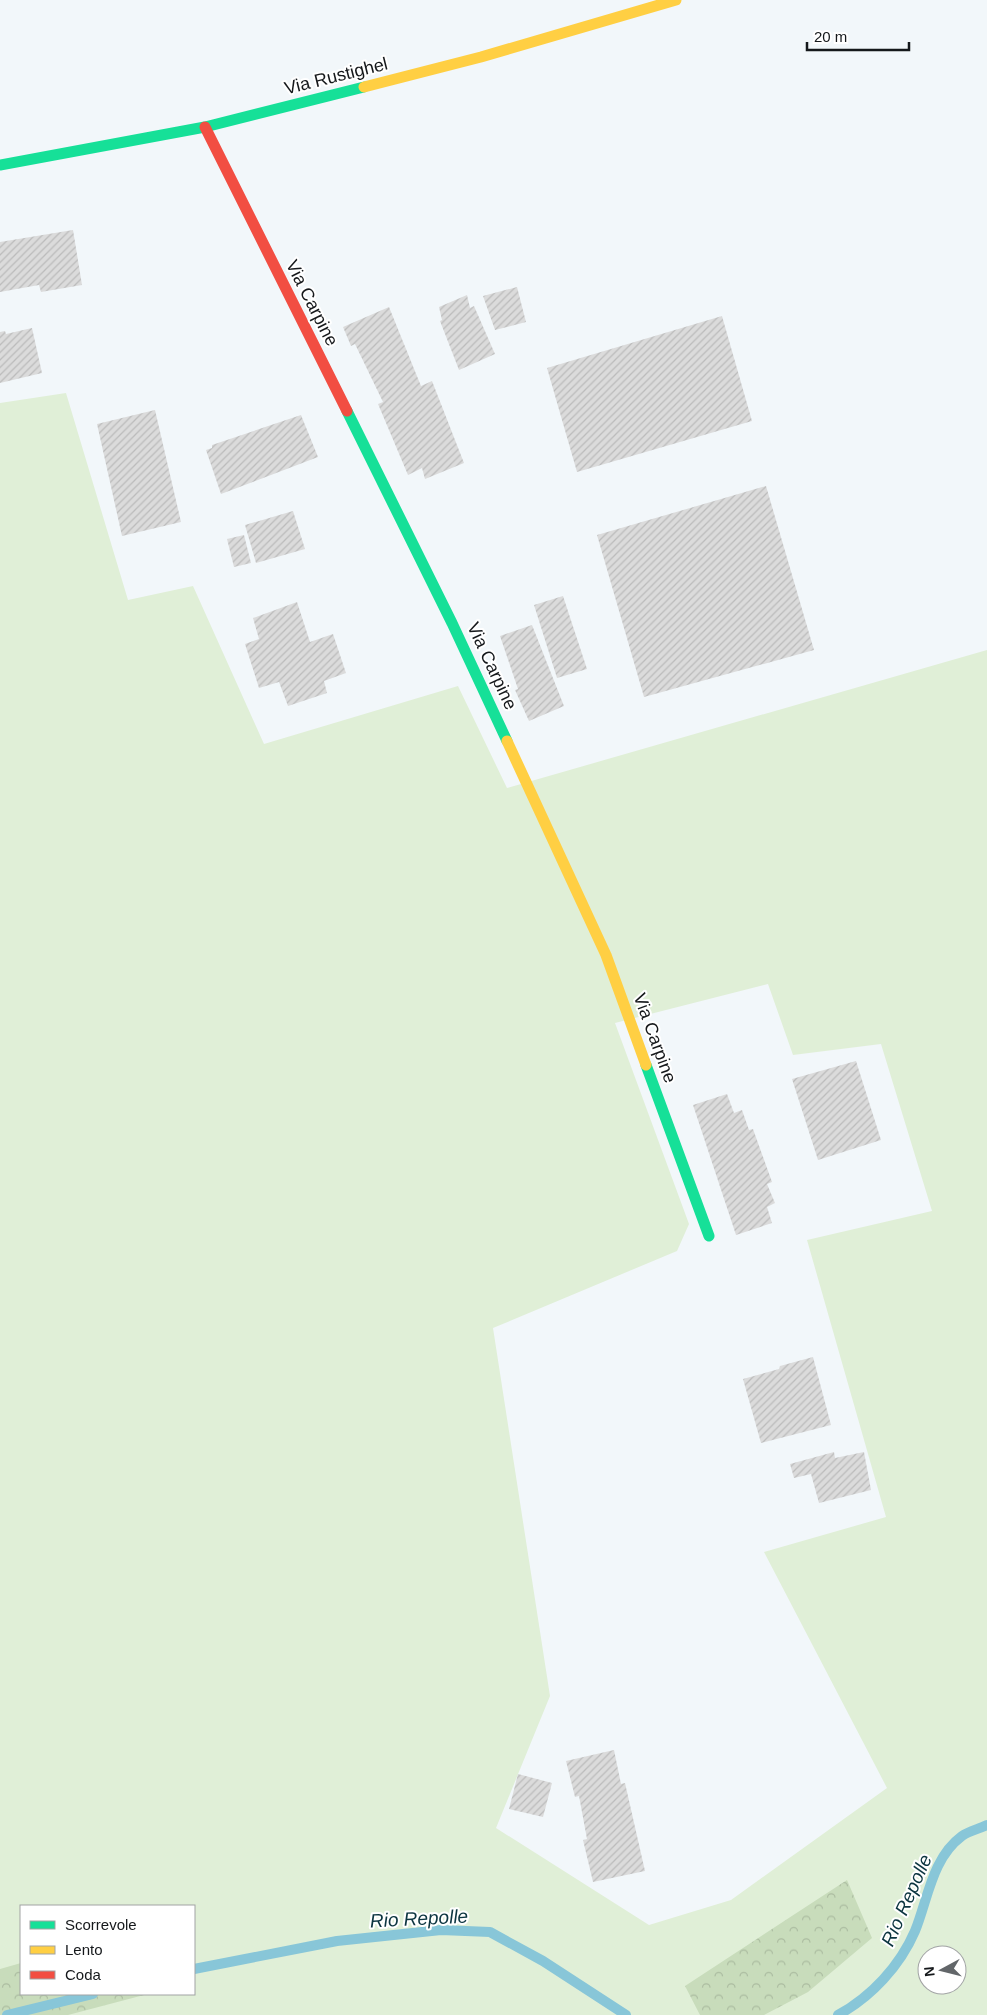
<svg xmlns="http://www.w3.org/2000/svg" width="987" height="2015" font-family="Arial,sans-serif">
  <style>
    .grass { fill: #e0efd7; fill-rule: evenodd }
    .forest { fill: url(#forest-crowns) }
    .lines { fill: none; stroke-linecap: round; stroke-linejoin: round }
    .stream { stroke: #88c6d8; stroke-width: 10 }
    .building { fill: url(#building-hatch) }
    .fast { stroke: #16e098; stroke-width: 11 }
    .slow { stroke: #ffcf43; stroke-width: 11 }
    .jam { stroke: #f24e42; stroke-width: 11 }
    .labels { text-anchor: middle; stroke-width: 4; stroke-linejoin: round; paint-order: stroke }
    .street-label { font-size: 18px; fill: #15181b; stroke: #fff }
    .water-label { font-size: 19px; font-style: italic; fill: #0c3540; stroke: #fff }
  </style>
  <defs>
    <pattern id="forest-crowns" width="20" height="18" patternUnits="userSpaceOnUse" patternTransform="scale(1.25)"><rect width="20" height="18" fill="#c8dcbb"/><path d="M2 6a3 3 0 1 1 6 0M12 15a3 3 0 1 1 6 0" fill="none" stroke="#abbca0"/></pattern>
    <pattern id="building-hatch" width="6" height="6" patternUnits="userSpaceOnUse" patternTransform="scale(1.25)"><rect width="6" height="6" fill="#dbdbdb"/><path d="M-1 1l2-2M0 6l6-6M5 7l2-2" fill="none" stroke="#bbb"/></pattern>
  </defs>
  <rect width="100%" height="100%" fill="#f2f7fa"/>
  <path class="grass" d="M 66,393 L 128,600 L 193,586 L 264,744 L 458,686 L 507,788 L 987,650 L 987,2015 L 0,2015 L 0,403 ZM 768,984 L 793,1055 L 881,1044 L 932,1211 L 807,1240 L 886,1517 L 764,1552 L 887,1788 L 731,1900 L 649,1925 L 496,1828 L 550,1696 L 493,1328 L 677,1251 L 689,1224 L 615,1023 ZM 21,1906 L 194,1906 L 194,1994 L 21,1994 ZM 927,1955 L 957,1955 L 957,1985 L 927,1985 Z"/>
  <path class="forest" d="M 847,1880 L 872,1938 L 808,1992 L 764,2015 L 700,2015 L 685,1986 Z
    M 21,1963 L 21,1994 L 143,1994 L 144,1995 L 68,2015 L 0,2015 L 0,1969 Z"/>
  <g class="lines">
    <path class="stream" d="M 194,1969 L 337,1941 L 441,1930 L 490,1932 L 543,1961 L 626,2015
      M 7,2015 L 93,1994
      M 838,2015 C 871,1997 900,1966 915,1931 C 928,1899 932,1858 962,1836 C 969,1831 979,1829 987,1825"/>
  </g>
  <path class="building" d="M 73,230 L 82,285 L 41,292 L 39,285 L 0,292 L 0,242 Z
    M 517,287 L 526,322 L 495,330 L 483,296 Z
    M 467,295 L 470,308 L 474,306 L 495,354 L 459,370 L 440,321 L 442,320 L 439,307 Z
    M 389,307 L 421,386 L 432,381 L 464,463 L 425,479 L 422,468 L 408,475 L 378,404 L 383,402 L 355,344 L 351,346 L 343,327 Z
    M 722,316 L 752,421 L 577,472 L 547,368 Z
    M 32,328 L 42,373 L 0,383 L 0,332 L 5,331 L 6,334 Z
    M 155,410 L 181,522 L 122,536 L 97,424 Z
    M 301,415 L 318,457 L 221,494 L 206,450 L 212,448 L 212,445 Z
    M 766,486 L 814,650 L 644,697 L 597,535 Z
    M 293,511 L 305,549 L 256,563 L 245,525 Z
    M 244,535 L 251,563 L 234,567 L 227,539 Z
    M 563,596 L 587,669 L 557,678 L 534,605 Z
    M 297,602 L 310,642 L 333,634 L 346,673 L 324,681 L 327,693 L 288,706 L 279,682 L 259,688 L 245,644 L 259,639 L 253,618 Z
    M 532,625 L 564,706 L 529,721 L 515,690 L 518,689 L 500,636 Z
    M 856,1061 L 881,1140 L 818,1160 L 792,1079 Z
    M 727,1094 L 734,1113 L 742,1110 L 749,1130 L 753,1129 L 772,1182 L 767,1184 L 775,1203 L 767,1207 L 772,1223 L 736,1235 L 693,1105 Z
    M 813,1357 L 831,1425 L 761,1443 L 743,1379 L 779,1369 L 780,1366 Z
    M 834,1452 L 835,1458 L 864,1452 L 871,1490 L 819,1503 L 811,1474 L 794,1478 L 790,1464 Z
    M 614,1750 L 621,1784 L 625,1783 L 645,1871 L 593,1882 L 583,1840 L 587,1839 L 579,1796 L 575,1797 L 566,1761 Z
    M 518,1774 L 552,1783 L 543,1817 L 509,1809 Z"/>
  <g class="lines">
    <path class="fast" d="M 0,165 L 205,127 L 364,87
      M 347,411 L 452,623 L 507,741
      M 646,1065 L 709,1236"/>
    <path class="slow" d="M 364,87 L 481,57 L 676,0
      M 507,741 L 606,955 L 646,1065"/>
    <path class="jam" d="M 205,127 L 347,411"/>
  </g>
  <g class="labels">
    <g class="street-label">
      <text transform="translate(336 76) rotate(-14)" y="6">Via Rustighel</text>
      <text transform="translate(312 303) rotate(63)" y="6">Via Carpine</text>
      <text transform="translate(492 666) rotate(65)" y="6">Via Carpine</text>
      <text transform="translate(655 1038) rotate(70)" y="6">Via Carpine</text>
    </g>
    <g class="water-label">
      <text transform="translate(906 1900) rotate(-66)" y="7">Rio Repolle</text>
      <text transform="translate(419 1918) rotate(-3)" y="7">Rio Repolle</text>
    </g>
  </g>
  <rect x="20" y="1905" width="175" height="90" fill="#ffffff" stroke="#a1a3a4"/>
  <rect x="30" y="1921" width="25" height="8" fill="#16e098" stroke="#a1a3a4"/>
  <text x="65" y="1930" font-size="15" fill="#15181b">Scorrevole</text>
  <rect x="30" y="1946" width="25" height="8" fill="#ffcf43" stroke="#a1a3a4"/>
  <text x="65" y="1955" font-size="15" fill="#15181b">Lento</text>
  <rect x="30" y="1971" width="25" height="8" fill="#f24e42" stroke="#a1a3a4"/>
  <text x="65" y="1980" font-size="15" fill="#15181b">Coda</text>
  <g transform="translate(942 1970) rotate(263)"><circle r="24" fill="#ffffff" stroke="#a1a3a4"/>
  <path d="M0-4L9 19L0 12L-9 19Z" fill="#626669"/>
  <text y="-8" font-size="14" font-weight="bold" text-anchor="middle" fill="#15181b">N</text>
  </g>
  <path d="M807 42v8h102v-8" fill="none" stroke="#15181b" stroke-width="2.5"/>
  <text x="814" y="42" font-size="15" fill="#15181b" stroke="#ffffff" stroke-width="4" paint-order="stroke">20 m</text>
</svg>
